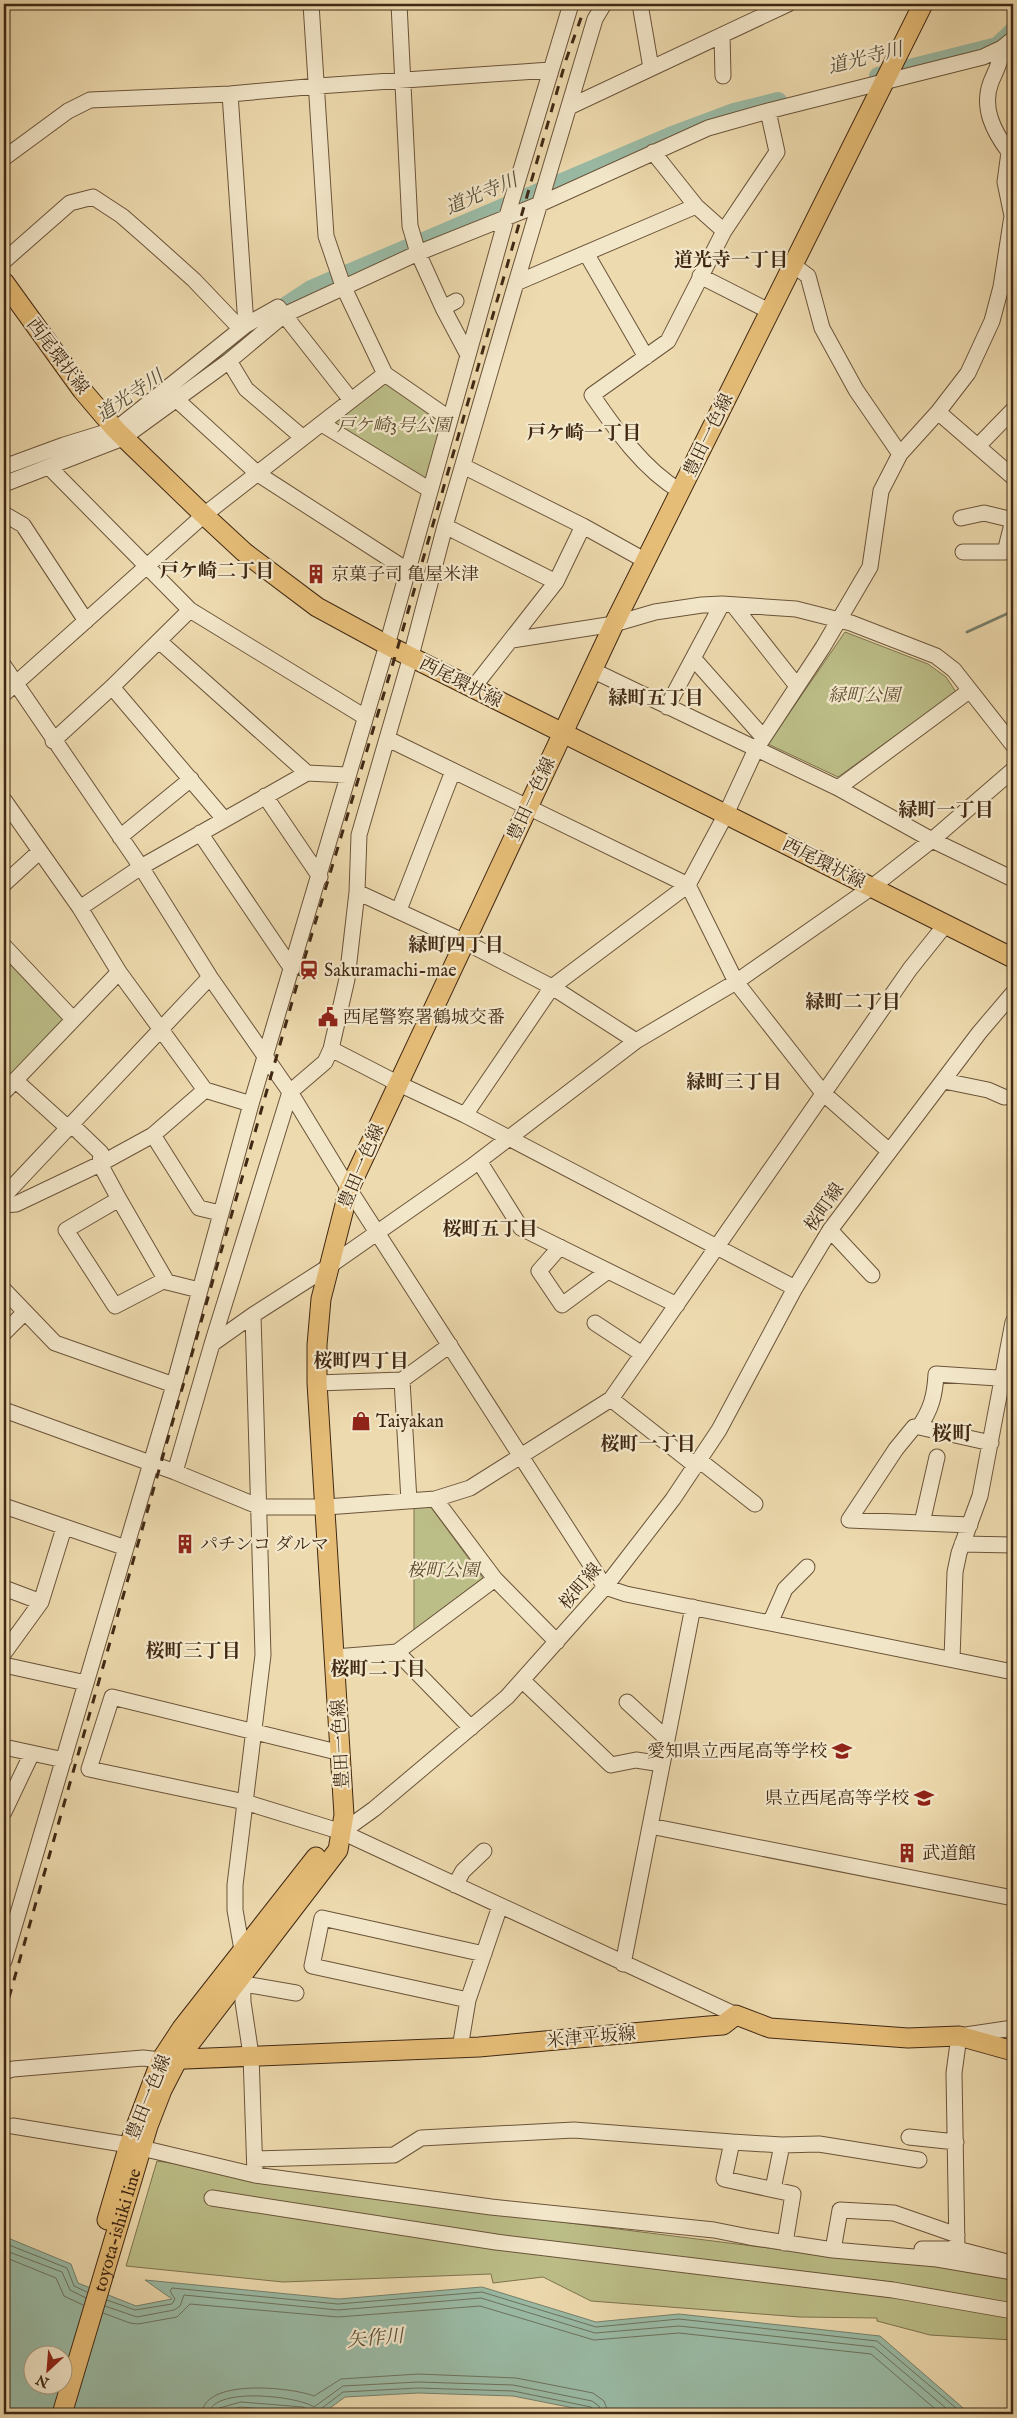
<svg xmlns="http://www.w3.org/2000/svg" width="1017" height="2418" font-family="'IM FELL English','Noto Serif JP',serif">
  <style>
    .green { fill: #bcbe88; stroke: #7e734e }
    .water { fill: #9abba6; stroke: #76806c; fill-rule: evenodd }
    .lines { fill: none; stroke-linecap: round; stroke-linejoin: round }
    .shore { stroke: #6d725d; stroke-width: 1 }
    .stream { stroke: #76806c; stroke-width: 3 }
    .river { stroke: #9abba6; stroke-width: 18 }
    .minor-casing { stroke: #6b543a; stroke-width: 17 }
    .major-casing { stroke: #402814; stroke-width: 21 }
    .minor { stroke: #f3e7ca; stroke-width: 15 }
    .major { stroke: #e6bd77; stroke-width: 19 }
    .rail { stroke: #402814; stroke-width: 3; stroke-dasharray: 9 9; stroke-linecap: butt }
    .labels { text-anchor: middle; stroke-width: 4.5; stroke-linejoin: round; paint-order: stroke }
    .street-label { font-size: 18px; fill: #402814; stroke: #f3e7ca }
    .park-label { font-size: 18px; font-style: italic; fill: #5f4e31; stroke: #f3e7ca }
    .poi-label { font-size: 18px; fill: #402814; stroke: #f3e7ca; text-anchor: start }
    .water-label { font-size: 19px; font-style: italic; fill: #564d38; stroke: #f3e7ca }
    .neighbourhood-label { font-size: 19px; font-weight: bold; fill: #402814; stroke: #f3e7ca }
    .quarter-label { font-size: 20px; font-weight: bold; fill: #402814; stroke: #f3e7ca }
  </style>
  <rect width="100%" height="100%" fill="#eddaae"/>
  <filter id="stains"><feTurbulence type="fractalNoise" baseFrequency=".004" numOctaves="4"/><feColorMatrix values="0 0 0 0 .2 0 0 0 0 .09 0 0 0 0 .02 0 0 0 .5 -.17"/></filter>
  <radialGradient id="worn" r=".72"><stop offset=".6" stop-color="#630" stop-opacity="0"/><stop offset="1" stop-color="#630" stop-opacity=".3"/></radialGradient>
  <path class="green" d="M 387,381 L 443,421 L 427,482 L 332,422 Z
    M 845,632 L 928,664 L 946,677 L 956,692 L 838,777 L 768,744 Z
    M 4,956 L 63,1019 L 4,1083 Z
    M 430,1506 L 483,1578 L 414,1630 L 414,1508 Z
    M 157,2161 L 538,2219 L 872,2261 L 935,2266 L 1013,2280 L 1013,2340 L 930,2335 L 877,2321 L 877,2318 L 800,2317 L 591,2301 L 543,2277 L 493,2283 L 491,2274 L 283,2282 L 126,2266 Z"/>
  <path class="water" d="M 8,2238 L 71,2264 L 78,2283 L 136,2306 L 172,2299 L 145,2280 L 339,2299 L 482,2287 L 596,2322 L 679,2314 L 880,2336 L 970,2414 L 604,2414 L 513,2396 L 418,2393 L 345,2397 L 322,2414 L 241,2407 L 213,2414 L 4,2414 L 4,2239 ZM 32,2356 L 62,2356 L 62,2386 L 32,2386 Z"/>
  <g class="lines">
    <path class="shore" d="M 4,2243 L 67,2268 L 74,2286 L 87,2292
      M 4,2250 L 62,2272 L 70,2290 L 86,2298
      M 4,2257 L 56,2278 L 64,2296 L 83,2305
      M 107,2300 L 135,2310 L 172,2304 L 175,2299 L 170,2291 L 172,2288 L 338,2304 L 482,2292 L 596,2327 L 679,2319 L 877,2341 L 963,2414
      M 105,2306 L 137,2317 L 174,2310 L 180,2306 L 184,2295 L 338,2310 L 481,2298 L 595,2333 L 679,2326 L 874,2347 L 953,2414
      M 103,2313 L 130,2323 L 138,2324 L 177,2317 L 190,2304 L 338,2317 L 480,2306 L 594,2340 L 679,2333 L 871,2354 L 941,2414
      M 202,2414 C 203,2378 291,2387 314,2396 L 341,2379 L 418,2374 L 516,2378 L 593,2393 L 604,2401 L 609,2414
      M 209,2414 C 211,2386 298,2396 314,2407 L 343,2386 L 418,2382 L 513,2385 L 592,2401 L 599,2406 L 601,2414
      M 216,2414 L 219,2408 L 241,2402 L 303,2407 L 307,2409 L 308,2414
      M 320,2414 L 322,2408 L 343,2392 L 418,2388 L 513,2391 L 591,2407 L 595,2414"/>
    <path class="stream" d="M 967,632 L 1013,611"/>
    <path class="river" d="M 878,76 L 997,46 L 1013,31
      M 267,318 L 311,289 L 670,136 L 734,112 L 778,101
      M 180,386 L 215,361 L 246,333"/>
    <defs>
      <path id="minor" d="M 311,4 L 326,236 L 343,286 L 385,374 L 450,419
        M 399,4 L 410,226 L 418,253 L 443,308 L 456,301
        M 640,4 L 651,68
        M 722,35 L 723,76
        M 1002,48 C 1001,62 996,70 991,82 C 981,108 994,132 1009,152 L 1013,153
        M 569,107 L 788,4
        M 653,152 L 696,206 L 724,231
        M 4,158 L 68,111 L 90,100 L 230,94 L 318,86 L 550,70
        M 586,253 L 646,357
        M 4,261 L 70,203 L 93,197 L 122,216 L 146,237 L 194,280 L 235,323 L 246,325 L 278,307 L 351,400
        M 793,265 L 808,276 L 822,328 L 856,390 L 900,454
        M 700,276 L 769,311
        M 516,283 L 595,19 L 604,4
        M 443,308 L 468,355
        M 229,361 L 246,389 L 302,437
        M 177,400 L 258,474 L 407,570
        M 938,412 L 1013,477
        M 322,424 L 430,490
        M 978,446 L 1013,410
        M 463,466 L 583,526 L 646,561
        M 4,467 L 64,445 L 116,429 L 246,325 L 230,94
        M 49,467 L 190,610 L 365,717
        M 4,484 L 123,438 L 229,361 L 284,315 L 418,253 L 540,204 L 708,128 L 768,111 L 983,57 L 1002,48 L 1013,39
        M 680,491 C 643,469 616,430 592,395 L 668,341 L 724,231 L 777,152 L 768,111
        M 4,514 L 23,525 L 86,621
        M 961,518 L 984,513 L 1013,520
        M 445,526 L 556,582
        M 963,552 L 1005,552 L 1013,520
        M 734,606 L 797,686
        M 512,640 L 614,624 L 655,612 L 702,605 L 722,604 L 796,609 L 851,623 L 936,656 L 954,670 L 1013,745
        M 159,641 L 307,773
        M 693,658 L 763,737
        M 4,666 L 141,867 L 210,977 L 290,1092 L 325,1062 L 331,1049 L 397,1083 L 465,1115 L 795,1288
        M 592,670 L 838,788 L 932,840 L 1013,879
        M 112,687 L 224,819
        M 473,688 L 556,582 L 583,526
        M 4,694 L 204,515 L 385,374
        M 667,707 L 722,604
        M 388,739 L 688,885 L 736,982 L 823,1093 L 889,1151
        M 53,741 L 112,687 L 190,610
        M 838,788 L 969,691
        M 265,796 L 320,877
        M 4,800 L 80,908 L 119,972 L 205,1090 L 251,1104
        M 200,833 L 292,969
        M 120,837 L 191,779
        M 4,884 L 39,852
        M 357,892 L 465,942 L 552,987 L 636,1041
        M 80,908 L 141,867 L 307,773 L 347,775
        M 399,910 L 453,771
        M 4,946 L 72,1018
        M 331,1049 L 347,979 L 357,892 L 359,835 L 411,656 L 445,526 L 516,283 L 696,206
        M 15,1080 L 68,1128 L 76,1129 L 101,1153 L 100,1164 L 119,1199
        M 944,1081 L 988,1090 L 1004,1097
        M 4,1092 L 119,972
        M 290,1092 L 349,1189 L 605,1587 L 626,1594 L 1013,1672
        M 465,1115 L 552,987 L 688,885 L 726,814 L 756,749 L 823,647 L 870,567 L 881,491 L 900,454 L 938,412 L 968,373 L 992,321 L 1001,287 L 1012,216 L 1005,182 L 1009,152
        M 153,1135 L 199,1208 L 220,1213
        M 479,1161 L 521,1228 L 677,1305
        M 4,1196 L 210,977
        M 4,1205 L 16,1204 L 100,1164 L 153,1135 L 205,1090
        M 830,1230 L 872,1275
        M 560,1247 L 539,1271 L 562,1305 L 608,1271
        M 167,1282 L 119,1199 L 66,1230 L 115,1306 L 163,1281 L 199,1290
        M 4,1290 L 55,1343 L 174,1385
        M 253,1315 L 263,1655 L 235,1885 L 235,1910 L 242,1950 L 243,2002 L 251,2055 L 255,2175
        M 595,1323 L 642,1354
        M 4,1333 L 25,1312
        M 212,1344 L 253,1315 L 328,1267 L 471,1167 L 636,1041 L 736,982 L 872,887 L 932,840 L 1013,770
        M 402,1380 L 409,1501
        M 317,1383 L 402,1380 L 450,1345
        M 611,1399 L 696,1466
        M 4,1410 L 175,1472 L 260,1507 L 326,1507 L 435,1499 L 470,1488 L 611,1399 L 910,969 L 946,924
        M 919,1427 L 991,1443
        M 699,1460 L 755,1504
        M 175,1472 L 212,1344 L 290,1092
        M 435,1499 L 495,1579 L 557,1642
        M 4,1506 L 126,1548
        M 922,1523 L 937,1457
        M 970,1525 L 849,1520 L 896,1449 L 914,1427 L 919,1427 C 931,1410 935,1395 936,1374 L 1013,1379
        M 962,1544 L 1013,1545
        M 4,1588 L 41,1602
        M 770,1623 L 785,1589 L 807,1567
        M 397,1652 L 471,1728
        M 4,1653 L 41,1602 L 64,1528
        M 335,1657 L 397,1652 L 495,1579
        M 952,1659 L 955,1572 L 959,1553 L 980,1496 L 1013,1322
        M 4,1665 L 86,1683
        M 522,1680 L 611,1765 L 636,1760 L 662,1764
        M 627,1702 L 667,1739
        M 4,1747 L 64,1760
        M 341,1753 L 112,1697 L 89,1769 L 245,1802 L 342,1832 L 736,2015
        M 4,1812 L 32,1753
        M 650,1826 L 1013,1898
        M 342,1832 L 374,1809 L 507,1697 L 605,1587 L 673,1499 L 719,1430 L 795,1288 L 830,1230 L 979,1033 L 1013,993
        M 455,1885 L 463,1871 L 484,1851
        M 4,1961 L 174,1385 L 251,1104 L 387,645 L 507,216 L 571,4
        M 623,1964 L 693,1607
        M 244,1984 L 296,1993
        M 468,2000 L 312,1966 L 322,1918 L 484,1954
        M 460,2048 L 468,2000 L 500,1906
        M 4,2072 L 13,2069 L 143,2058 L 161,2060
        M 13,2126 L 129,2145 L 255,2175 L 491,2207 L 714,2230 L 749,2237 L 833,2250 L 937,2259 L 1013,2272
        M 909,2137 L 956,2142
        M 732,2142 L 782,2145 L 773,2189
        M 782,2145 L 819,2144 L 919,2160
        M 255,2159 L 394,2155 L 421,2138 L 574,2130 L 732,2142 L 724,2179 L 793,2194 L 785,2243
        M 212,2198 L 496,2242 L 893,2290 L 1013,2311
        M 922,2249 L 957,2249 L 1011,2263 L 1013,2266
        M 957,2249 L 954,2073 L 959,2036 L 1013,2028
        M 833,2250 L 840,2210 L 894,2213 L 957,2235"/>
      <g id="major">
        <path d="M 4,282 L 82,390 L 116,430 L 204,515 L 244,552 L 317,607 L 387,645 L 1013,958"/>
        <path d="M 161,2060 L 479,2047 L 709,2026 L 723,2025 L 736,2015 L 770,2028 L 908,2038 L 959,2036 L 1013,2051"/>
        <path d="M 107,2220 L 129,2145 L 161,2060 L 182,2028 L 316,1857"/>
        <path id="s1" d="M 62,2414 L 148,2126 L 162,2090 L 178,2059 L 338,1850 L 344,1815 L 317,1383 L 317,1345 L 321,1299 L 349,1189 L 614,624 L 923,4"/>
      </g>
    </defs>
    <use href="#minor" class="minor-casing"/>
    <use href="#major" class="major-casing"/>
    <use href="#minor" class="minor"/>
    <use href="#major" class="major"/>
    <path class="rail" d="M 4,2015 L 302,967 L 397,650 L 566,60 L 586,4"/>
  </g>
  <defs>
    <symbol id="building-bare" viewBox="-9 -9 18 18"><path d="M-4-6H4V6H1V3H-1V6H-4ZM-2.5-4.3h1.7v1.8h-1.7ZM.8-4.3h1.7v1.8H.8ZM-2.5-1h1.7V.8h-1.7ZM.8-1h1.7V.8H.8Z" fill="#8f2418" stroke="#f3e7ca" stroke-width="2.5" paint-order="stroke"/></symbol>
    <symbol id="station-bare" viewBox="-9 -9 18 18"><path d="M-3-6H3Q5-6 5-4V2Q5 4 3 4L4.5 6H3L1.5 4h-3L-3 6H-4.5L-3 4Q-5 4-5 2V-4Q-5-6-3-6ZM-3.5-4v3h7v-3ZM-3.5 1v1.5H-2V1ZM2 1v1.5H3.5V1Z" fill="#8f2418" stroke="#f3e7ca" stroke-width="2.5" paint-order="stroke"/></symbol>
    <symbol id="civic-bare" viewBox="-9 -9 18 18"><path d="M-.6-6.5H3V-4.5H.6V-3L4-1V1h2V6H-6V1h2V-1L-.6-3ZM-1.2 2.5V6h2.4V2.5Z" fill="#8f2418" stroke="#f3e7ca" stroke-width="2.5" paint-order="stroke"/></symbol>
    <symbol id="shop-bare" viewBox="-9 -9 18 18"><path d="M-5-2.5h2.3a2.7 3.5 0 0 1 5.4 0H5L5.5 6h-11ZM-1.5-2.5h3a1.5 2.3 0 0 0-3 0Z" fill="#8f2418" stroke="#f3e7ca" stroke-width="2.5" paint-order="stroke"/></symbol>
    <symbol id="school-bare" viewBox="-9 -9 18 18"><path d="M0-5L7-2L0 1L-7-2ZM-4 1L0 2.5L4 1V4Q0 6-4 4Z" fill="#8f2418" stroke="#f3e7ca" stroke-width="2.5" paint-order="stroke"/></symbol>
  </defs>
  <g fill-rule="evenodd">
    <use href="#building-bare" x="302" y="560" width="28" height="28"/>
    <use href="#station-bare" x="295" y="956" width="28" height="28"/>
    <use href="#civic-bare" x="314" y="1003" width="28" height="28"/>
    <use href="#shop-bare" x="347" y="1407" width="28" height="28"/>
    <use href="#building-bare" x="171" y="1530" width="28" height="28"/>
    <use href="#school-bare" x="828" y="1737" width="28" height="28"/>
    <use href="#school-bare" x="910" y="1784" width="28" height="28"/>
    <use href="#building-bare" x="893" y="1839" width="28" height="28"/>
  </g>
  <g class="labels">
    <g class="street-label">
      <text transform="translate(58 356) rotate(53)" y="6">西尾環状線</text>
      <text transform="translate(708 435) rotate(-64)" y="6">豊田一色線</text>
      <text transform="translate(461 682) rotate(27)" y="6">西尾環状線</text>
      <text transform="translate(531 799) rotate(-65)" y="6">豊田一色線</text>
      <text transform="translate(824 863) rotate(27)" y="6">西尾環状線</text>
      <text transform="translate(361 1166) rotate(-67)" y="6">豊田一色線</text>
      <text transform="translate(824 1207) rotate(-55)" y="6">桜町線</text>
      <text transform="translate(580 1586) rotate(-50)" y="6">桜町線</text>
      <text transform="translate(340 1744) rotate(-93)" y="6">豊田一色線</text>
      <text transform="translate(591 2037) rotate(-5)" y="6">米津平坂線</text>
      <text transform="translate(148 2097) rotate(-68)" y="6">豊田一色線</text>
      <text dy="6" stroke="none"><textPath href="#s1" startOffset="192">toyota-ishiki line</textPath></text>
    </g>
    <g class="park-label">
      <text x="394" y="431">戸ケ崎3号公園</text>
      <text x="864" y="701">緑町公園</text>
      <text x="443" y="1576">桜町公園</text>
    </g>
    <g class="poi-label">
      <text x="331" y="580">京菓子司 亀屋米津</text>
      <text x="324" y="976">Sakuramachi-mae</text>
      <text x="343" y="1023">西尾警察署鶴城交番</text>
      <text x="376" y="1427">Taiyakan</text>
      <text x="200" y="1550">パチンコ ダルマ</text>
      <text x="827" y="1757" text-anchor="end">愛知県立西尾高等学校</text>
      <text x="909" y="1804" text-anchor="end">県立西尾高等学校</text>
      <text x="922" y="1859">武道館</text>
    </g>
    <g class="water-label">
      <text transform="translate(865 57) rotate(-14)" y="7">道光寺川</text>
      <text transform="translate(481 193) rotate(-23)" y="7">道光寺川</text>
      <text transform="translate(129 395) rotate(-34)" y="7">道光寺川</text>
      <text transform="translate(375 2337) rotate(-5)" y="7">矢作川</text>
    </g>
    <g class="neighbourhood-label">
      <text x="731" y="266">道光寺一丁目</text>
      <text x="584" y="439">戸ケ崎一丁目</text>
      <text x="217" y="577">戸ケ崎二丁目</text>
      <text x="656" y="704">緑町五丁目</text>
      <text x="946" y="816">緑町一丁目</text>
      <text x="456" y="951">緑町四丁目</text>
      <text x="853" y="1008">緑町二丁目</text>
      <text x="734" y="1088">緑町三丁目</text>
      <text x="490" y="1235">桜町五丁目</text>
      <text x="361" y="1367">桜町四丁目</text>
      <text x="648" y="1450">桜町一丁目</text>
      <text x="193" y="1657">桜町三丁目</text>
      <text x="378" y="1675">桜町二丁目</text>
    </g>
    <g class="quarter-label">
      <text x="952" y="1440">桜町</text>
    </g>
  </g>
  <rect width="1017" height="2418" fill="none" stroke="#eddaae" stroke-width="20"/>
  <rect x="5" y="5" width="1007" height="2408" fill="none" stroke="#402814" stroke-width="2.5"/>
  <rect x="10" y="10" width="997" height="2398" fill="none" stroke="#402814"/>
  <g transform="translate(48 2370) rotate(206)"><circle r="24" fill="#f3e7ca" stroke="#ab9b81"/>
  <path d="M0-4L9 19L0 12L-9 19Z" fill="#8f2418"/>
  <text y="-8" font-size="14" font-weight="bold" text-anchor="middle" fill="#402814">N</text>
  </g>
  <rect width="100%" height="100%" filter="url(#stains)"/>
  <rect width="100%" height="100%" fill="url(#worn)"/>
</svg>
